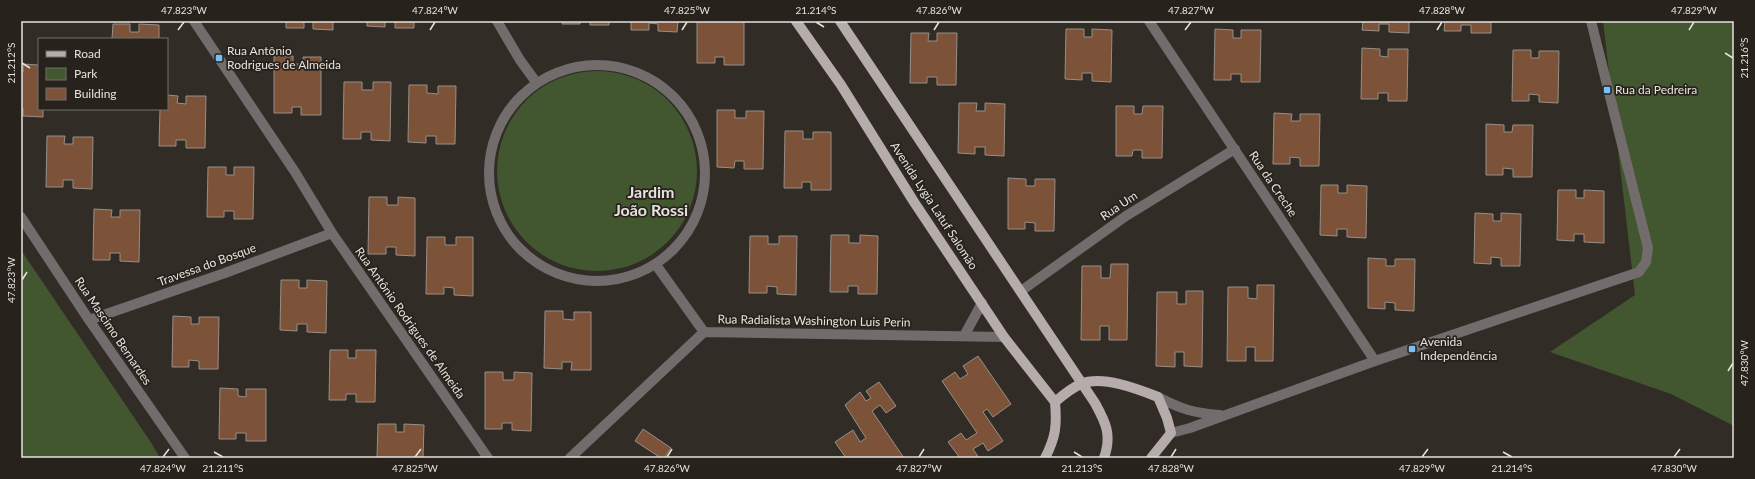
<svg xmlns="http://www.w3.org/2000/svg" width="1755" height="479" font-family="Lato,sans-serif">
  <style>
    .green { fill: #42572f }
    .building { fill: #7c5339; stroke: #988f89 }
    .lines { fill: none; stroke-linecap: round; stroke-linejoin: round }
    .minor { stroke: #726d6c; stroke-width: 10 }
    .major { stroke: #b6acab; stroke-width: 10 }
    .ticks { fill: none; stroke: #e6e2de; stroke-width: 1.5 }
    .poi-dot { fill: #77bff7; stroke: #27221c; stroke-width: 1.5 }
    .labels { text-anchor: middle; stroke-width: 3.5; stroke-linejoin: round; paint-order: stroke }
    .poi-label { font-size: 12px; fill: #e6e2de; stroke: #27221c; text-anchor: start }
    .street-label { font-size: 12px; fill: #e6e2de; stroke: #27221c }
    .district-label { font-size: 16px; font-weight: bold; fill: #e6e2de; stroke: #27221c }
    .neatline { fill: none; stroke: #e6e2de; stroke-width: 1.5 }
    .ticks-label { font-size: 10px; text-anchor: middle; fill: #e6e2de }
  </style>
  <rect width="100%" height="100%" fill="#312c25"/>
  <path class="green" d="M 1603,21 L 1734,21 L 1734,426 L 1671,394 L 1550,352 L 1635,295 Z
    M497 171a100 100 0 1 1 200 0a100 100 0 1 1-200 0Z
    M 21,250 L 152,444 L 160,458 L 21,458 Z"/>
  <path class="building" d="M 286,21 L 333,21 L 333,30 L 313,29 L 313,21 L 304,21 L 304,28 L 286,28 Z
    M 367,21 L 385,21 L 385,27 L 367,26 Z
    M 395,21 L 414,21 L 414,28 L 395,28 Z
    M 563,21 L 580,21 L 580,24 L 562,24 Z
    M 590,21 L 609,21 L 609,25 L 590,25 Z
    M 631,21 L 678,21 L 677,32 L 658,31 L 658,24 L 649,23 L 649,30 L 631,30 Z
    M 697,21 L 744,21 L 744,65 L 724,65 L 724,57 L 715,57 L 715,63 L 697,63 Z
    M 1363,21 L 1409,21 L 1409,33 L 1389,32 L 1389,24 L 1379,24 L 1379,31 L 1362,30 Z
    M 1445,21 L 1491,21 L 1491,33 L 1471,33 L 1471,25 L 1461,25 L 1461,31 L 1444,31 Z
    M 113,24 L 130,24 L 130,32 L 139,32 L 139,24 L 159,25 L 159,39 L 112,39 Z
    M 1066,29 L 1084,29 L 1084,37 L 1092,37 L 1092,29 L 1112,30 L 1111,82 L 1092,81 L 1092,73 L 1082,73 L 1082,80 L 1065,79 Z
    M 1215,29 L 1233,30 L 1233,38 L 1241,38 L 1241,30 L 1261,30 L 1260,82 L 1241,82 L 1241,74 L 1231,74 L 1231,80 L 1214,80 Z
    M 911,33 L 929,33 L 928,41 L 937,41 L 937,33 L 957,33 L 956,85 L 937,85 L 937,77 L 927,77 L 927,83 L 910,83 Z
    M 1362,48 L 1380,49 L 1380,56 L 1388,57 L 1388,49 L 1408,49 L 1407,101 L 1388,101 L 1388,93 L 1378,93 L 1378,99 L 1361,99 Z
    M 1513,50 L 1531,50 L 1531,58 L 1539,58 L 1539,51 L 1559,51 L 1558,103 L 1539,102 L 1539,95 L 1529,94 L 1529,101 L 1512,101 Z
    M 274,56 L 293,56 L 293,64 L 303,64 L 303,57 L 321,57 L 321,115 L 301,115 L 301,107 L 292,107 L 292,113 L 274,113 Z
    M 23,64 L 39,65 L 39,109 L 43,109 L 43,117 L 23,116 L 23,108 L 21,108 L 21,72 L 23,72 Z
    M 344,82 L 362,82 L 362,90 L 373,90 L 373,82 L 391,82 L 390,141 L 371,140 L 371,132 L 361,132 L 361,139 L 343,139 Z
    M 409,85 L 427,85 L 427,93 L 438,94 L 438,86 L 456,86 L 455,144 L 436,144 L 436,136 L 426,136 L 426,143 L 408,142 Z
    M 167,95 L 178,96 L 177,103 L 186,104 L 186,96 L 206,96 L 205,148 L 186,148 L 186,140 L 176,140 L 176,146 L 159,146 L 160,109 L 167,109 Z
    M 959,103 L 977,103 L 976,111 L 985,111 L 985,103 L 1005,104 L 1004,156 L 985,155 L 985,147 L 975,147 L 975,154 L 958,153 Z
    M 1116,106 L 1134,106 L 1134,114 L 1142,114 L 1143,106 L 1163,106 L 1162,158 L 1142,158 L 1142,150 L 1133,150 L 1132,156 L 1116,156 Z
    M 717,110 L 735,110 L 735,118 L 746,118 L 746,111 L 764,111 L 763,169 L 744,169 L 744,161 L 735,161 L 734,168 L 717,167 Z
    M 1274,113 L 1292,114 L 1291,121 L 1300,121 L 1300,114 L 1320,114 L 1319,166 L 1300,166 L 1300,158 L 1290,157 L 1290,164 L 1273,164 Z
    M 1486,124 L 1504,125 L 1504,132 L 1512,132 L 1513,125 L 1533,125 L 1532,177 L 1513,177 L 1513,169 L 1503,168 L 1503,175 L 1486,175 Z
    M 785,131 L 803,131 L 803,139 L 813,139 L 813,132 L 831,132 L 831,190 L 811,190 L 811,182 L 802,182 L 802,188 L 784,188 Z
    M 47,136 L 65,136 L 64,144 L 73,144 L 73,137 L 93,137 L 92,189 L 73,188 L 73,180 L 63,180 L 63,187 L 46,187 Z
    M 208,167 L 226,167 L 226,175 L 234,175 L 234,167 L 254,167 L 253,219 L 234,219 L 234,211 L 224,211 L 224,217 L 207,217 Z
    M 1008,178 L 1026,179 L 1026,186 L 1035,186 L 1035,179 L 1055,179 L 1054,231 L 1035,231 L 1035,223 L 1025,222 L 1025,229 L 1008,229 Z
    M 1321,185 L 1338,185 L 1338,193 L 1347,193 L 1347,185 L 1367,186 L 1366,238 L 1347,237 L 1347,229 L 1337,229 L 1337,236 L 1320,235 Z
    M 1558,190 L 1576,190 L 1576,198 L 1584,198 L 1584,190 L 1604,191 L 1604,243 L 1584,242 L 1584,234 L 1574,234 L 1574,241 L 1557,240 Z
    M 369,197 L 387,197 L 387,205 L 398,205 L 398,197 L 415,198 L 415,256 L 396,255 L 396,247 L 386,247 L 386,254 L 368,254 Z
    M 94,209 L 112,210 L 111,217 L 120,217 L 120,210 L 140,210 L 139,262 L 120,261 L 120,253 L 110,253 L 110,260 L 93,260 Z
    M 1475,213 L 1493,214 L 1493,221 L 1501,221 L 1501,213 L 1521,214 L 1520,266 L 1501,266 L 1501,258 L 1491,257 L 1491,264 L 1474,263 Z
    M 831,235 L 849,235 L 849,243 L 860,243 L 860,235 L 878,236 L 877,294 L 858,294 L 858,286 L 848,286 L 848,292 L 830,292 Z
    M 750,236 L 768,236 L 768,244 L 779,244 L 779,236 L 797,236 L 796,295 L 777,294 L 777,287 L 767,286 L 767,293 L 749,293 Z
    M 427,237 L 445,237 L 445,245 L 456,245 L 456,237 L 473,237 L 473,296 L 454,295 L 454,288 L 444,287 L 444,294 L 426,294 Z
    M 1368,258 L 1386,259 L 1386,266 L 1395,266 L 1395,259 L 1415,259 L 1414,311 L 1395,310 L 1395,303 L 1385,302 L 1385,309 L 1368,308 Z
    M 1111,264 L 1128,264 L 1127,340 L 1109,340 L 1109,326 L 1100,326 L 1100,340 L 1081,340 L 1082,266 L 1101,266 L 1101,278 L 1110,278 Z
    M 281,280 L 299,280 L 299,288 L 307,288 L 307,280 L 327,281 L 326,333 L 307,332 L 307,324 L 297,324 L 297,331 L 280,330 Z
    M 1257,285 L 1274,285 L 1273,361 L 1255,361 L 1255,347 L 1246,347 L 1246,361 L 1227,361 L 1228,287 L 1248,287 L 1248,298 L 1257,299 Z
    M 1186,291 L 1203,291 L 1202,367 L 1184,366 L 1184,352 L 1175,352 L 1175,367 L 1156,366 L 1157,292 L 1177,292 L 1177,304 L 1186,304 Z
    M 545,311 L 563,311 L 563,319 L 574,320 L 574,312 L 591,312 L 591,370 L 571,370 L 572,362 L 562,362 L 562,369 L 544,368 Z
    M 173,316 L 191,317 L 191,324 L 199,324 L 199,317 L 219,317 L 218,369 L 199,369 L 199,361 L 189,360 L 189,367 L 172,367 Z
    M 330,350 L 348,350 L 348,358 L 356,358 L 356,350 L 376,350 L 375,402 L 356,402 L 356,394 L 346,394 L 346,400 L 329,400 Z
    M 978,356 L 1011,404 L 993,417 L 987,409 L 983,412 L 1003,441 L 988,451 L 983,443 L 973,449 L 979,458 L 960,458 L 948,442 L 961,433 L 966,440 L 977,433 L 942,381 L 955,372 L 960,379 L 968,374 L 963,366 Z
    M 485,372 L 503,372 L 503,380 L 514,380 L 514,372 L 532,373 L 531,431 L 512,430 L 512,423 L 502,423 L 502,429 L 485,429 Z
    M 879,382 L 896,406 L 886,413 L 880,405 L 872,411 L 904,458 L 846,458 L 835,442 L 853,430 L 860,442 L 866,438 L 845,405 L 860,392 L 866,401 L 871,398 L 866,391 Z
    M 220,388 L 238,389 L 238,396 L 246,397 L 246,389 L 266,389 L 266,441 L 246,441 L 246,433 L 236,433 L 236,439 L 219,439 Z
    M 378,424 L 396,424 L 396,432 L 404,432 L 404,424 L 424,425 L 423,458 L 377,458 Z
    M 643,429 L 671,448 L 664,458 L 661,458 L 635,441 Z"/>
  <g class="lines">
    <path class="minor" d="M 194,21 L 295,172 L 332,233 L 488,458
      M 497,21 L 520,60 L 536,82
      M 1149,21 L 1375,361
      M489 173a108 108 0 1 1 216 0a108 108 0 1 1-216 0Z
      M 21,217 L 89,320 L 185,458
      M 656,265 L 704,332
      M 1021,291 L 1126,216 L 1235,149
      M 89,320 L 225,273 L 332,233
      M 964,336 L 982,303
      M 1158,397 C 1181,409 1193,413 1220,415
      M 1171,433 L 1190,428 L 1375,361 L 1639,272 L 1646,262 L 1648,248 L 1591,21
      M 570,458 L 704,332 L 1004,337"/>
    <path class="major" d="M 796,21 L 841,85 L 914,202 L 1004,337 L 1055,402
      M 840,21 L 1095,403 C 1106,423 1112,435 1104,458
      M 1055,402 C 1063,395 1071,388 1081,384 C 1102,375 1138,389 1158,397 L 1167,418 L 1171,433 L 1151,458
      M 1045,458 C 1056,437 1057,425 1055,402"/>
  </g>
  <path class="ticks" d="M 816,22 L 824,27M 178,30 L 184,22M 430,30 L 435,22M 682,30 L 687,22M 934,30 L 939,22M 1185,30 L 1191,22M 1437,30 L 1442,22M 1689,30 L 1694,22M 1725,53 L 1733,58M 22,63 L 30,68M 22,280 L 27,272M 1728,371 L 1733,363M 214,452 L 223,457M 1074,452 L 1082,457M 1503,452 L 1512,457M 163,457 L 169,449M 415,457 L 421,449M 667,457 L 672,449M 919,457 L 924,449M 1171,457 L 1176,449M 1422,457 L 1428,449M 1674,457 L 1680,449"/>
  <g class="poi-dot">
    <rect x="215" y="54" width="8" height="8" rx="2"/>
    <rect x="1603" y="86" width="8" height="8" rx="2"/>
    <rect x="1408" y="345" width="8" height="8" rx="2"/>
  </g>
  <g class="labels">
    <g class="poi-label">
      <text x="227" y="55">Rua Antônio<tspan x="227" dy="14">Rodrigues de Almeida</tspan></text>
      <text x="1615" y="94">Rua da Pedreira</text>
      <text x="1420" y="346">Avenida<tspan x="1420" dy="14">Independência</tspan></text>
    </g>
    <g class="street-label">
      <text transform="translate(1273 184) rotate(56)" y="4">Rua da Creche</text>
      <text transform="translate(934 206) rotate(57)" y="4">Avenida Lygia Latuf Salomão</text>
      <text transform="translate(1119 206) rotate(-34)" y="4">Rua Um</text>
      <text transform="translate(207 265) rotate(-20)" y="4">Travessa do Bosque</text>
      <text transform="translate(814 321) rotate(1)" y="4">Rua Radialista Washington Luis Perin</text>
      <text transform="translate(410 323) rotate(55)" y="4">Rua Antônio Rodrigues de Almeida</text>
      <text transform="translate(113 331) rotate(56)" y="4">Rua Mascimo Bernardes</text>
    </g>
    <g class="district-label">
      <text x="651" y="198">Jardim<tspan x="651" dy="18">João Rossi</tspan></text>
    </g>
  </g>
  <rect width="1755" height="479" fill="none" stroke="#27221c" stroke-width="44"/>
  <rect x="38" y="38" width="130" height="72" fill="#27221c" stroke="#736f6a"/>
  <rect x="46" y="51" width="20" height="6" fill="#b6acab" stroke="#736f6a"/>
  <text x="74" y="58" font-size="12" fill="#e6e2de">Road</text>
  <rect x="46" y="68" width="20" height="12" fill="#42572f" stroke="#736f6a"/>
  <text x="74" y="78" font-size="12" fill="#e6e2de">Park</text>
  <rect x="46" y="88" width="20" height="12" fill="#7c5339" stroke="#736f6a"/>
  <text x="74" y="98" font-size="12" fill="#e6e2de">Building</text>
  <rect x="22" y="22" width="1711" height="435" class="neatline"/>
  <g class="ticks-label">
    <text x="184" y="14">47.823°W</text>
    <text x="435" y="14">47.824°W</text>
    <text x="687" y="14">47.825°W</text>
    <text x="816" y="14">21.214°S</text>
    <text x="939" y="14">47.826°W</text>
    <text x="1191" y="14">47.827°W</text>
    <text x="1442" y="14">47.828°W</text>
    <text x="1694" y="14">47.829°W</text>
    <text transform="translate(1744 58) rotate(-90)" y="4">21.216°S</text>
    <text transform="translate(11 63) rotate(-90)" y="4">21.212°S</text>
    <text transform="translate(11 280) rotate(-90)" y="4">47.823°W</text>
    <text transform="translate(1744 363) rotate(-90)" y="4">47.830°W</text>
    <text x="163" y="472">47.824°W</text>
    <text x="223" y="472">21.211°S</text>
    <text x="415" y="472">47.825°W</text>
    <text x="667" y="472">47.826°W</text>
    <text x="919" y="472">47.827°W</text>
    <text x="1082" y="472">21.213°S</text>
    <text x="1171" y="472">47.828°W</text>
    <text x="1422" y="472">47.829°W</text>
    <text x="1512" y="472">21.214°S</text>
    <text x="1674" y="472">47.830°W</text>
  </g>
</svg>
